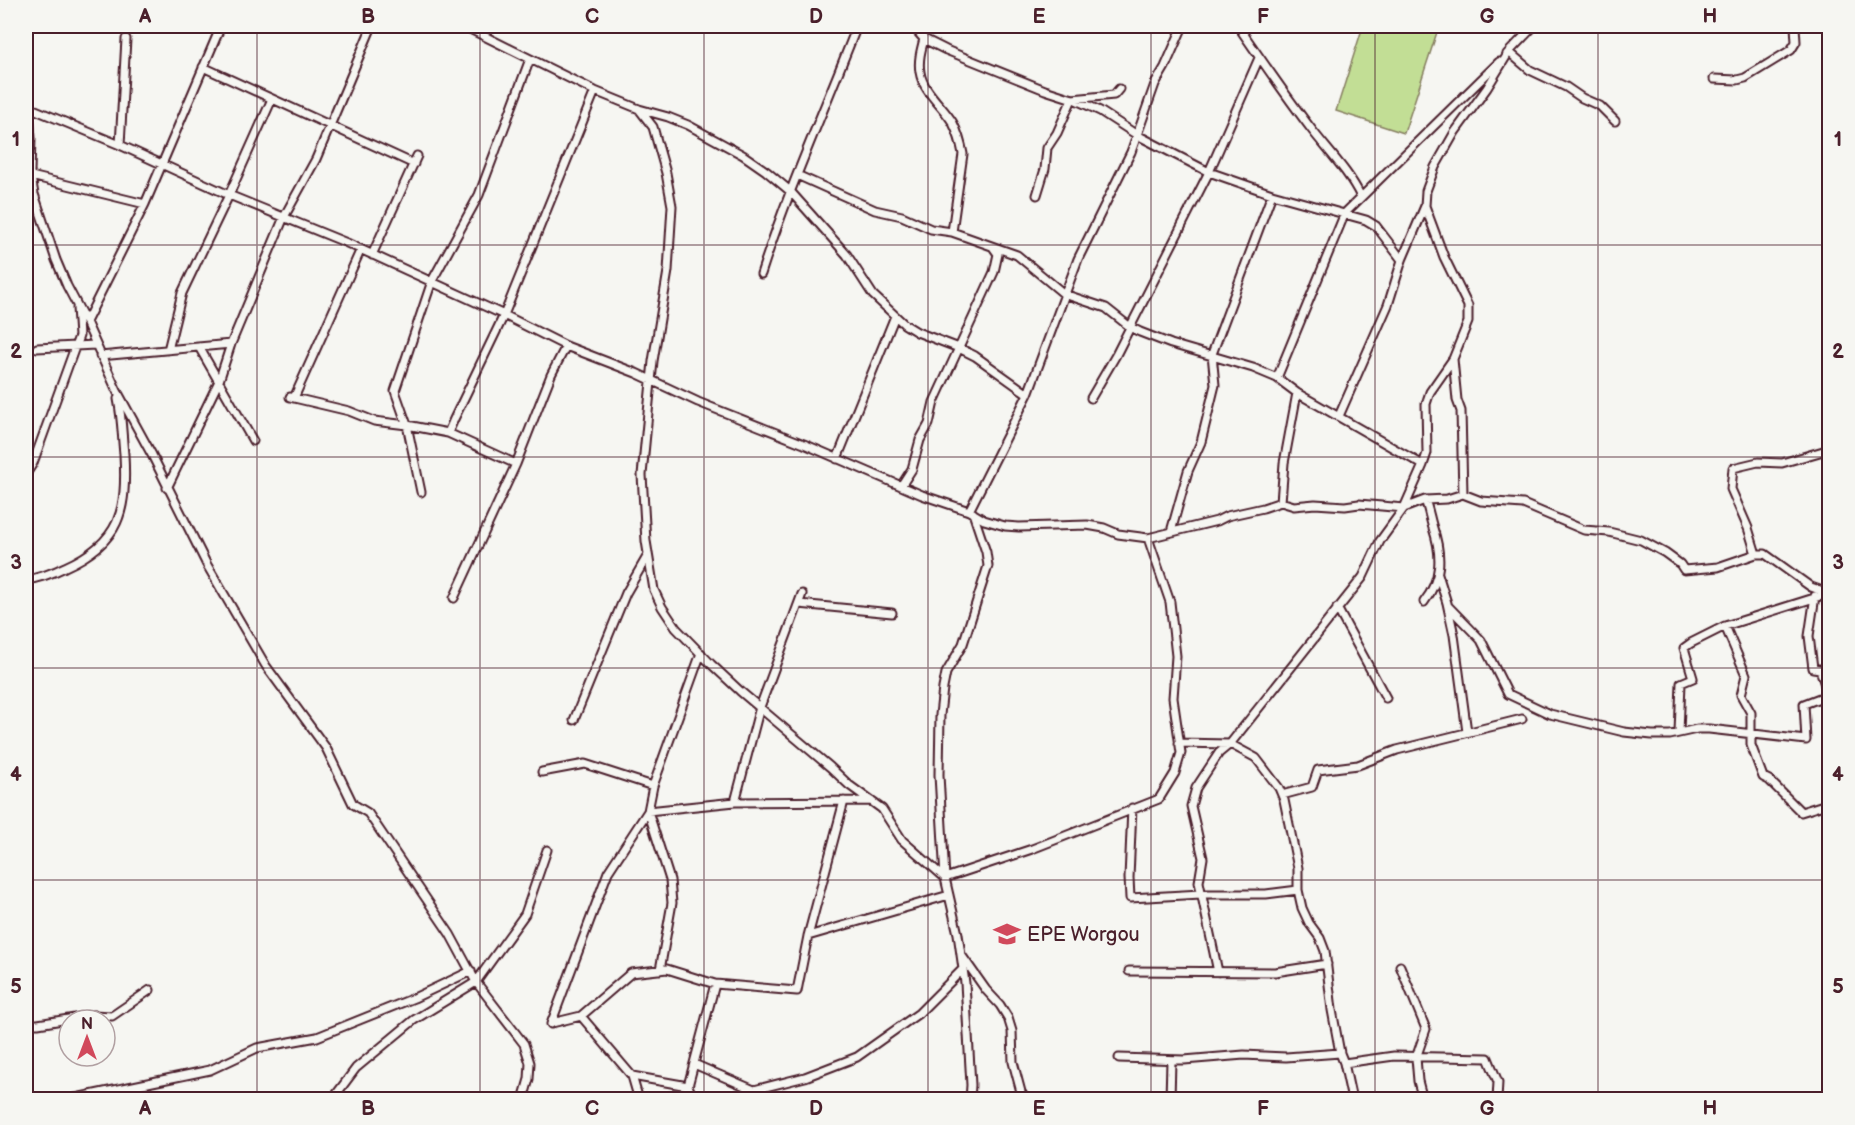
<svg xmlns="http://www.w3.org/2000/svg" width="1855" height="1125" font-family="'Balsamiq Sans',sans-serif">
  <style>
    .green { fill: #c2de95; stroke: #867e60; stroke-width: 1.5 }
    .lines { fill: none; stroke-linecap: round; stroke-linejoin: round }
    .minor-casing { stroke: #4a1f2b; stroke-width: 11 }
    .minor { stroke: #f6f6f2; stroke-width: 7 }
    .grid { fill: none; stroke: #4a1f2b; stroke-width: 1.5; stroke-opacity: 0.55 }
    .labels { text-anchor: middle; stroke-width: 5; stroke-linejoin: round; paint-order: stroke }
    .poi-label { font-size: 20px; fill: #4a1f2b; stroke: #f6f6f2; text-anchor: start }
    .neatline { fill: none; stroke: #4a1f2b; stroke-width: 2 }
    .grid-label { font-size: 20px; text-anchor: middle; font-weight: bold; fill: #4a1f2b }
  </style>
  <rect width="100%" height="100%" fill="#f6f6f2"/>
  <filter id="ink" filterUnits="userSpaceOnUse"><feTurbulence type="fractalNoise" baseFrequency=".0167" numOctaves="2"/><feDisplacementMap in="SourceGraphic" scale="12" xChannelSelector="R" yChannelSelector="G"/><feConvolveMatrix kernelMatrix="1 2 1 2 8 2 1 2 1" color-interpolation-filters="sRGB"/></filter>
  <g filter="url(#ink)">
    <path class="green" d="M 1363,26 L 1439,26 L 1404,133 L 1336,111 Z"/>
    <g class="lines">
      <defs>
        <path id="minor" d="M 464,26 L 595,91 L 639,109 L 668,117 L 688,125 L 743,155 L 766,171 L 790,191 L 847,255 L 873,295 L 904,324 L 917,332 L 959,348 L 975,356 L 1028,394
          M 910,26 L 916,30 L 924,39 L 946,50 L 1045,90 L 1076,100 L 1100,111 L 1137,135 L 1209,172 L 1272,194 L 1366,220 L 1376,226 L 1402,260
          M 1238,26 C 1262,61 1286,96 1312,130 C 1329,152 1349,172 1361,197
          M 924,39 C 921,50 918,61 920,72 C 923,92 943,106 953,123 C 958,133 961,143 963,154 L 952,232 L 1017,255 L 1064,294 L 1106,308 L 1130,327 L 1140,332 L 1171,344 L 1253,368 L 1277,378 L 1297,393 L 1423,465
          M 1507,54 L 1534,26
          M 203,67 L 414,164
          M 26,73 L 31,138 L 30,172 L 34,194 L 56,260 L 67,286 L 86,322 L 117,391 L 152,455 L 207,565 L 266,666 L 326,748 L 353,804 L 368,813 L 450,934 L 476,982 L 524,1044 L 530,1063 L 529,1079 L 523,1100
          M 1714,79 L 1737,80 L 1745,78 L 1791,50 L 1796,42 L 1795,26
          M 26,106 L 120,145 L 229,195 L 347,243 L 504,315 L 566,346 L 636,373 L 698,402 L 804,444 L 922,495 L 969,511 L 984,520 L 1005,526 L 1019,527 L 1087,525 L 1104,528 L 1118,534 L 1148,538 L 1217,521 L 1227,516 L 1263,508 L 1281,502 L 1294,506 L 1315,504 L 1345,506 L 1359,504 L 1404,508 L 1425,500 L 1447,499 L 1463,494 L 1481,501 L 1523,504 L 1584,530 L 1609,532 L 1641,540 L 1665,553 L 1680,564 L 1684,570 L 1718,567 L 1756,554 L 1765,554 L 1811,587 L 1828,593
          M 639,109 L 653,127 L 666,173 L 672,206 L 668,271 L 653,361 L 642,475 L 646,541 L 654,590 L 662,607 L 676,628 L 711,664 L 740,691 L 830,767 L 849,785 L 882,809 L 902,840 L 945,878
          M 120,145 L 126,39
          M 797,175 L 875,210 L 902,216 L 931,229 L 952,232
          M 31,176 L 145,204
          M 1037,195 L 1045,169 L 1047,148 L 1057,133 L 1072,99 L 1114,95 L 1119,89
          M 372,255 L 417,156
          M 761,274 C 788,190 825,108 857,26
          M 86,322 L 145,204 L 221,26
          M 199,347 L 253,441
          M 37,348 L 95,345
          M 168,350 L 182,293 L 229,195 L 272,99
          M 100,356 L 231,344
          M 1453,359 L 1457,400 L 1461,411 L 1463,494
          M 1277,378 L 1345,213 L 1499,62
          M 290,397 L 349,411 L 374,421 L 407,425 L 448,433 L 454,419 L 504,315 L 595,91
          M 294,398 L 361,249
          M 1091,398 L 1116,355 L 1209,172 L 1259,58
          M 1339,416 L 1388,305 L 1402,260 L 1425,206
          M 448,433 L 516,464
          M 837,459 L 895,316
          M 26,474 L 33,463 L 79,336 L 77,308
          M 901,486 L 912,469 L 920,440 L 929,424 L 934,402 L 994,272 L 998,254 L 993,247
          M 167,488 L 219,381 L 231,344 L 284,217 L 316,159 L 372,26
          M 421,492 L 407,425 L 395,391 L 432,281 L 479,195 L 530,59
          M 1281,502 L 1284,463 L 1297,393
          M 969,511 L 1028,394 L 1078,259 L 1131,152 L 1155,84 L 1165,67 L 1183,26
          M 1173,531 L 1172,528 L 1188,471 L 1201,442 L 1215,385 L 1212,354 L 1272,194
          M 1756,554 L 1748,528 L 1731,489 L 1733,468 L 1758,462 L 1782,463 L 1830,449
          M 1438,574 L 1447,603 L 1454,635 L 1467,732
          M 26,580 C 39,578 53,573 65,567 C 121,542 127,511 124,454 C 122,435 122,418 118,399
          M 1815,596 L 1809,636 L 1813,668 L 1820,669 L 1828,695
          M 454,598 L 516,464 L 551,375 L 566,346
          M 1424,602 C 1442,579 1442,555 1433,528 C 1430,519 1429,510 1425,500
          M 799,604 L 892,613
          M 1448,606 L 1481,640 L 1508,694 L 1550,714 L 1624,732 L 1652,735 L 1670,735 L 1697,729 L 1709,729 L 1806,740 L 1804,704 L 1830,694
          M 1337,608 L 1386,698
          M 1725,626 L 1746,675 L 1741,695 L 1751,713 L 1751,745 L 1763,777 L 1769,780 L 1801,812 L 1830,803
          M 574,720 L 626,593 L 648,555
          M 1679,732 L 1681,683 L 1693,678 L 1684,648 L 1691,643 L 1725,626 L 1827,594
          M 1179,743 L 1230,744 L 1256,758 L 1279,788 L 1284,800 L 1298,868 L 1298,890 L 1302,908 L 1309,923 L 1320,938 L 1325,951 L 1332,1010 L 1340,1053 L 1344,1063 L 1352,1100
          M 542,772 L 585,764 L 653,786
          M 1282,795 L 1312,787 L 1318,770 L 1358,765 L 1397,750 L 1522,719
          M 735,802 L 760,707 L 802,594
          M 1132,808 L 1129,878 L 1130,898 L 1201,894 L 1266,894 L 1298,890
          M 945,878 L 1032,849 L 1159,799 L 1175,773 L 1181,753 L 1173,698 L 1176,656 L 1170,602 L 1148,538
          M 808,936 L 949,895
          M 962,956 L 986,990 L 1000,1005 L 1008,1018 L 1012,1031 L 1013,1062 L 1021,1092 L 1026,1100
          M 1400,966 L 1426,1029 L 1416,1058 L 1418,1081 L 1423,1100
          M 660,970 L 672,903 L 670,880 L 648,811 L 735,802 L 871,801
          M 1129,971 L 1275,972 L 1327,964
          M 1218,972 L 1199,882 L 1203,858 L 1191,806 L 1196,788 L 1219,753 L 1230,744 L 1363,577 L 1380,541 L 1404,508 L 1423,465 L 1427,453 L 1426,404 L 1430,392 L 1453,359 L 1468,322 L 1468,306 L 1444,257 L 1425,206 L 1426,191 L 1435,167 L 1455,132 L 1487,88 L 1509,52 L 1530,70 L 1566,87 L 1582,98 L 1600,106 L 1615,121
          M 581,1016 L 632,1076 L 639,1100
          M 552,1023 L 581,1016 L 631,973 L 667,969 L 715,984 L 797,991 L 808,936 L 844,801
          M 26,1024 L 38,1024 L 93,1015 L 112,1016 L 150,990
          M 551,1024 L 608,872 L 648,811 L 653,786 L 701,653
          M 1119,1058 L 1184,1060 L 1244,1055 L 1286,1057 L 1340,1053
          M 1344,1063 L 1394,1056 L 1488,1058 L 1498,1082 L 1497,1100
          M 694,1064 L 754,1090 L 805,1077 L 857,1057 L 919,1013 L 963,969
          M 632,1076 L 688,1086
          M 66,1100 L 210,1070 L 257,1048 L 317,1037 L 414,998 L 471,971
          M 332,1100 L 356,1068 L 414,1020 L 476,982 L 525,914 L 547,850
          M 694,1100 L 688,1086 L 715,984
          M 970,1100 L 971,1085 L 965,983 L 958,934 L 945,878 L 939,775 L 940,715 L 943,688 L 946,673 L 963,644 L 988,566 L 986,552 L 973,513
          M 1170,1100 L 1171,1060"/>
      </defs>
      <use href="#minor" class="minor-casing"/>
      <use href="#minor" class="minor"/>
    </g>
  </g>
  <path class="grid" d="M 257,26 L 257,1100M 480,26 L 480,1100M 704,26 L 704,1100M 928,26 L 928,1100M 1151,26 L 1151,1100M 1375,26 L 1375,1100M 1598,26 L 1598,1100M 26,245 L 1830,245M 26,457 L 1830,457M 26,668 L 1830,668M 26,880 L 1830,880"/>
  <defs>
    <symbol id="school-bare" viewBox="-9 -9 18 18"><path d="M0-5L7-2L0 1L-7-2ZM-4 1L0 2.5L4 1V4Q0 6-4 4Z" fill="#d1495b" stroke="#f6f6f2" stroke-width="2.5" paint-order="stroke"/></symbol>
  </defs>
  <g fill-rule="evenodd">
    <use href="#school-bare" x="988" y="915" width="38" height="38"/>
  </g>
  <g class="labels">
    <g class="poi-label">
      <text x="1027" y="941">EPE Worgou</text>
    </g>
  </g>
  <rect width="1855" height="1125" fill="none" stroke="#f6f6f2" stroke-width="66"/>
  <g transform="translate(87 1038)"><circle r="28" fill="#f6f6f2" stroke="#b1a0a2" stroke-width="1.5"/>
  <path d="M0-4.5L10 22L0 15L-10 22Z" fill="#d1495b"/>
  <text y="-9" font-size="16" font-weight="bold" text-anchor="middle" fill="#4a1f2b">N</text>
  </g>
  <rect x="33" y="33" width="1789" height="1059" class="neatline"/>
  <g class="grid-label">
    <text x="145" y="23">A</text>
    <text x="368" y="23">B</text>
    <text x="592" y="23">C</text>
    <text x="816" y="23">D</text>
    <text x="1039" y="23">E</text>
    <text x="1263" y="23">F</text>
    <text x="1487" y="23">G</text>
    <text x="1710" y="23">H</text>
    <text x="16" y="146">1</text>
    <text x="1838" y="146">1</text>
    <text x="16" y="358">2</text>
    <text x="1838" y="358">2</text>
    <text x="16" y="569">3</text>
    <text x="1838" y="569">3</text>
    <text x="16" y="781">4</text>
    <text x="1838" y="781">4</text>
    <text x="16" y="993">5</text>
    <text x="1838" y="993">5</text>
    <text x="145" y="1115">A</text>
    <text x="368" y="1115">B</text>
    <text x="592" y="1115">C</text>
    <text x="816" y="1115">D</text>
    <text x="1039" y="1115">E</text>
    <text x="1263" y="1115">F</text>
    <text x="1487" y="1115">G</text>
    <text x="1710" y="1115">H</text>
  </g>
</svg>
